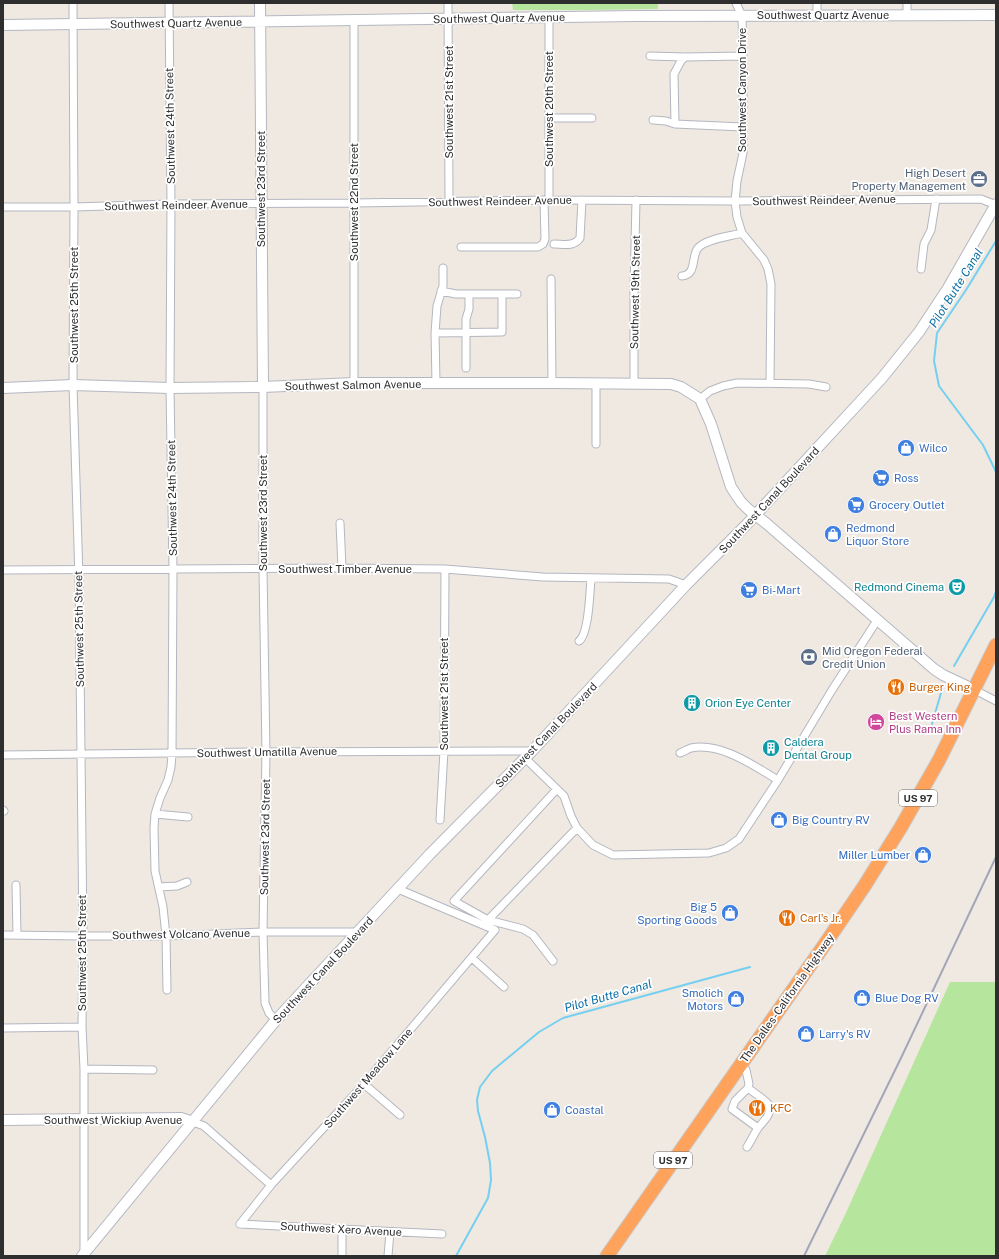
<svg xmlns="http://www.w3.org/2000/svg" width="999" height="1259" font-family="'Public Sans',sans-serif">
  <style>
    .green { fill: #b6e59e }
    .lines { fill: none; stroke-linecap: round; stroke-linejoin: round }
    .stream { stroke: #75cff0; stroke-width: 2 }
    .street-casing { stroke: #b4b7c1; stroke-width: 9 }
    .secondary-casing { stroke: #b4b7c1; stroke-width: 12 }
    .highway-casing { stroke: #c9c9c9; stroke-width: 15 }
    .street { stroke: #fff; stroke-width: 7 }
    .secondary { stroke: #fff; stroke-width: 10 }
    .highway { stroke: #ffa35c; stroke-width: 13 }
    .rail { stroke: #a3a6b8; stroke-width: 2 }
    .labels { text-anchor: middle; stroke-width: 3.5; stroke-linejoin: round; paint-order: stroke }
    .shield { fill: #fff; stroke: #6d6d6d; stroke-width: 1 }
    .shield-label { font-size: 10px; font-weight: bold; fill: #2e2e2e }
    .street-label { font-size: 11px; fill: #2e2e2e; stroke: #fff }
    .service-label { font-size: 11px; fill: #4e5e75; stroke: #fff; text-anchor: end }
    .shop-label { font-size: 11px; fill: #366cbe; stroke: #fff; text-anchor: start }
    .culture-label { font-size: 11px; fill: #0d838f; stroke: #fff; text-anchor: start }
    .food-label { font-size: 11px; fill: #c56008; stroke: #fff; text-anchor: start }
    .hotel-label { font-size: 11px; fill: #b23c85; stroke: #fff; text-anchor: start }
    .water-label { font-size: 12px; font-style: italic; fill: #0d6fa3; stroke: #fff }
  </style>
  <rect width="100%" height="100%" fill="#efe9e1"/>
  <path class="green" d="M 512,3 L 658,3 L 658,9 L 585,10 L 513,10 Z
    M 950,982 L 996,982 L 996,1256 L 825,1256 L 845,1215 Z"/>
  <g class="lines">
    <path class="stream" d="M 996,241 L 966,290 L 937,333 L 934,361 L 939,386 L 983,445 L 996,472
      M 954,666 L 994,597 L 996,591
      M 932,724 L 943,686
      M 456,1256 L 488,1198 L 491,1180 L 490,1163 L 485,1137 L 478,1111 L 477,1100 L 480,1087 L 492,1071 L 539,1032 L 563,1018 L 750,967"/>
    <defs>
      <path id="street" d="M 73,3 L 74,207 L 73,385 L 79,578 L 81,754 L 83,936 L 82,1027 L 84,1069 L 84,1254
        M 448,3 L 449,201
        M 736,3 L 742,16 L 743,56 L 743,153 L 737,181 L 735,201 L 737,217 L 742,233 L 764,260 L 768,269 L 771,284 L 770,383
        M 817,15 L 817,3
        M 907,15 L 907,3
        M 549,18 L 549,200
        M 354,20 L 354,383
        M 650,56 L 685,57 L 743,56
        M 549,118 L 592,118
        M 653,120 L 666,121 L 675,124 L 743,127
        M 675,124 L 674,74 L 681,61 L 685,57
        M 3,207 L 74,207 L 171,204 L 354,203 L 549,200 L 735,201 L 981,199 L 996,205
        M 554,244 C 564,244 574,247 580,238 L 582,200
        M 461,247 L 538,247 L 543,244 L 545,239 L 544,200
        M 921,269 L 924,244 L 931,230 L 936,199
        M 682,276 C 697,275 691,256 698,248 C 705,239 731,236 742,233
        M 551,279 L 552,383
        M 441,291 L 456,294 L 517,294
        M 435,333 L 502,332 L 502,294
        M 466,368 L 466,319 L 469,309 L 469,294
        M 436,383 L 435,333 L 437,306 L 443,286 L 443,268
        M 596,383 L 596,444
        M 634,383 L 634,289 L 636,200
        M 263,387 L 263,569 L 266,752 L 263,932 L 265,1003 L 269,1013 L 276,1020
        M 700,399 L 710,391 L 723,386 L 737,383 L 809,384 L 826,387
        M 340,523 L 342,568
        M 3,570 L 342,568 L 445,569 L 543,577 L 669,579 L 686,585
        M 579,641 C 589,634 590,590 591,578
        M 975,690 L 996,701
        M 680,753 C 683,752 688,749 691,748 C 721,742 754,766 778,780
        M 3,755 L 266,752 L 532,751
        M 525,758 L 564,796 L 571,816 L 577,828 L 593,845 L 613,855 L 709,853 L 726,848 L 739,839 L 778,780 L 832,690 L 878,619
        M 3,810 L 4,811
        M 155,814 L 188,817
        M 440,820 L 444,751 L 445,569
        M 16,885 L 17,935
        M 159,887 L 177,886 L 187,882
        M 488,920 L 577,828
        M 3,935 L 83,936 L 166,936 L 263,932 L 358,932
        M 472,958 L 504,987
        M 553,961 L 533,935 L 523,929 L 488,920 L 454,901 L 557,789
        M 167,990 L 166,936 L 163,907 L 155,871 L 154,828 L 155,814 L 160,798 L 168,780 L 171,767 L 172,754 L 173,569 L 170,388 L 171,204 L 169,3
        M 3,1028 L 82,1027
        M 740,1065 L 746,1070 L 749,1084 L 748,1088 L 735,1101 L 732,1109 L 758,1128
        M 84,1069 L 153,1070
        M 364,1084 L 400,1115
        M 193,1122 L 204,1126 L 271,1185
        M 747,1147 C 751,1141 754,1134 758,1128 C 763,1122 774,1112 768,1104 C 763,1098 754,1093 748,1088
        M 240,1224 L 271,1185 L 364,1084 L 495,930 L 398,889
        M 240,1224 L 442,1234
        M 342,1256 L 342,1229
        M 388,1256 L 390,1232"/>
      <path id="secondary" d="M 260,3 L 263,387
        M 3,25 L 637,16 L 996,15
        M 3,388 L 73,385 L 170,388 L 263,387 L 354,383 L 552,383 L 671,384 L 681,387 L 700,399 L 711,424 L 731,487 L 741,502 L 748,509 L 767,524 L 934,669 L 943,675 L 975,690
        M 3,1120 L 181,1118 L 193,1122
        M 82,1256 L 276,1020 L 430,854 L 532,751 L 686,585 L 747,524 L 882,378 L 919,332 L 948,288 L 996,204"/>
      <path id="highway" d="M 607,1256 L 825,944 L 865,885 L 901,827 L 939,760 L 996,645"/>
    </defs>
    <use href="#street" class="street-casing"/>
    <use href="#secondary" class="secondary-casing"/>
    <use href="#highway" class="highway-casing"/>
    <use href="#street" class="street"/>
    <use href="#secondary" class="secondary"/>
    <use href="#highway" class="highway"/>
    <path class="rail" d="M 804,1256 L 901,1058 L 996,857"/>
  </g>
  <defs>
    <symbol id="office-disc" viewBox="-11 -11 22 22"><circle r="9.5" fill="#5c6f8a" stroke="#fff"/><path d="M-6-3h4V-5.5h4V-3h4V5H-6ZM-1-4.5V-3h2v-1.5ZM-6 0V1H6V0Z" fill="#fff"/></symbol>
    <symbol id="shop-disc" viewBox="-11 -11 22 22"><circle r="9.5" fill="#3f7fe0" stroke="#fff"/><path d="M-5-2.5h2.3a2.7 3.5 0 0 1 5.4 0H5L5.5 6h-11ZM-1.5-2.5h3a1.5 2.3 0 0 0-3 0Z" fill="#fff"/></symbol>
    <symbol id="supermarket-disc" viewBox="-11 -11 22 22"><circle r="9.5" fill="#3f7fe0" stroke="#fff"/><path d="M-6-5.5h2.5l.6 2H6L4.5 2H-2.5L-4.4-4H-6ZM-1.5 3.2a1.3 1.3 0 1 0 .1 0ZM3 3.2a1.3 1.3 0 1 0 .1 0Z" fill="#fff"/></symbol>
    <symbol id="theatre-disc" viewBox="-11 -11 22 22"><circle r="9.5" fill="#0f9aa8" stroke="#fff"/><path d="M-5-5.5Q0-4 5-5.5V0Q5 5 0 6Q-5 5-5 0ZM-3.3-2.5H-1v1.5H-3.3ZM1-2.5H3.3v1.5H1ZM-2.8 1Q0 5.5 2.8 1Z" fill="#fff"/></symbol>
    <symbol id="bank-disc" viewBox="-11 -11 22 22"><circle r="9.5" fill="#5c6f8a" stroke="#fff"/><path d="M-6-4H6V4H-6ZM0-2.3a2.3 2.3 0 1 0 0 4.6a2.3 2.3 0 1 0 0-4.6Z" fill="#fff"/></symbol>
    <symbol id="restaurant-disc" viewBox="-11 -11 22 22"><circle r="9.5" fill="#e8710a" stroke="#fff"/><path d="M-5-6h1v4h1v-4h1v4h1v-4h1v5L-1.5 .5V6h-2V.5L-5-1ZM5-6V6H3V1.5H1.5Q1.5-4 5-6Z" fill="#fff"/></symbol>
    <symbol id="building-disc" viewBox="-11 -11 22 22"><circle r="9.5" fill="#0f9aa8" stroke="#fff"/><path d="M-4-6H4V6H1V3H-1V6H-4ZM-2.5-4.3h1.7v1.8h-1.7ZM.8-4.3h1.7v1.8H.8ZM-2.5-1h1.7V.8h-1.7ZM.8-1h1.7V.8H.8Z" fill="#fff"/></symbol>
    <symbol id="hotel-disc" viewBox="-11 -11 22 22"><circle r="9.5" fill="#d1479c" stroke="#fff"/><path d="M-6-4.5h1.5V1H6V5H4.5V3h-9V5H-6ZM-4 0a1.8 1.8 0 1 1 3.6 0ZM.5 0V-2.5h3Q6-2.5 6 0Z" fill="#fff"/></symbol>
  </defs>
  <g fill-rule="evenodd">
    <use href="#office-disc" x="969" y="169" width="20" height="20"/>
    <use href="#shop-disc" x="896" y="438" width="20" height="20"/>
    <use href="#supermarket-disc" x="871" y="468" width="20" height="20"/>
    <use href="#supermarket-disc" x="846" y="495" width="20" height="20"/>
    <use href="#shop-disc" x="823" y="524" width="20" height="20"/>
    <use href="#theatre-disc" x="947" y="577" width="20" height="20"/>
    <use href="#supermarket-disc" x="739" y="580" width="20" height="20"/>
    <use href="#bank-disc" x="799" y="647" width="20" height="20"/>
    <use href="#restaurant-disc" x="886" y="677" width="20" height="20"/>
    <use href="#building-disc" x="682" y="693" width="20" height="20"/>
    <use href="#hotel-disc" x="866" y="712" width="20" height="20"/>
    <use href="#building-disc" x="761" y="738" width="20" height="20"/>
    <use href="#shop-disc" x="769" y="810" width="20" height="20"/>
    <use href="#shop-disc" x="913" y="845" width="20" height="20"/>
    <use href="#shop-disc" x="720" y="903" width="20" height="20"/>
    <use href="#restaurant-disc" x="777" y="908" width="20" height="20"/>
    <use href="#shop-disc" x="852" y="988" width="20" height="20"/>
    <use href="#shop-disc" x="726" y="989" width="20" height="20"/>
    <use href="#shop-disc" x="796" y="1024" width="20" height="20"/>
    <use href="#restaurant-disc" x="747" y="1098" width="20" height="20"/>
    <use href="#shop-disc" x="542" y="1100" width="20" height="20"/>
  </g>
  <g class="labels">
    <g class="shield">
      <rect x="899" y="790" width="38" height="16" rx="3"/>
      <rect x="654" y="1152" width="38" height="16" rx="3"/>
    </g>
    <g class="shield-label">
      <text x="918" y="802">US 97</text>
      <text x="673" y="1164">US 97</text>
    </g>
    <g class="street-label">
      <text x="823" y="19">Southwest Quartz Avenue</text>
      <text transform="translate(499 18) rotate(-1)" y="4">Southwest Quartz Avenue</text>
      <text transform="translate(176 23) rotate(-1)" y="4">Southwest Quartz Avenue</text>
      <text transform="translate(742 90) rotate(-90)" y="4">Southwest Canyon Drive</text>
      <text transform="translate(449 102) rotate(-90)" y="4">Southwest 21st Street</text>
      <text transform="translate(549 109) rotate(-90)" y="4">Southwest 20th Street</text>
      <text transform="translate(170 126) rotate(-91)" y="4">Southwest 24th Street</text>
      <text transform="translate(261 189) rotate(-90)" y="4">Southwest 23rd Street</text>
      <text transform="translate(824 200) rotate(-1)" y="4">Southwest Reindeer Avenue</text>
      <text transform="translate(500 201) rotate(-1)" y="4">Southwest Reindeer Avenue</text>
      <text transform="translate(354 202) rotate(-90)" y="4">Southwest 22nd Street</text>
      <text transform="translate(176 205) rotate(-1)" y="4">Southwest Reindeer Avenue</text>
      <text transform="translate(635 292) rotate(-89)" y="4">Southwest 19th Street</text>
      <text transform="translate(74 305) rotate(-90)" y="4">Southwest 25th Street</text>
      <text transform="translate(353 385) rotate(-1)" y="4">Southwest Salmon Avenue</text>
      <text transform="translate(172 498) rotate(-91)" y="4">Southwest 24th Street</text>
      <text transform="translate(769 500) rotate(-47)" y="4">Southwest Canal Boulevard</text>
      <text transform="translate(263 513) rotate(-90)" y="4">Southwest 23rd Street</text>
      <text x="345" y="573">Southwest Timber Avenue</text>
      <text transform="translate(79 629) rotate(-91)" y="4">Southwest 25th Street</text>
      <text transform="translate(444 694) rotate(-90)" y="4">Southwest 21st Street</text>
      <text transform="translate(546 735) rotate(-46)" y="4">Southwest Canal Boulevard</text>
      <text transform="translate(267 752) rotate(-1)" y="4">Southwest Umatilla Avenue</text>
      <text transform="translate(265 837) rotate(-89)" y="4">Southwest 23rd Street</text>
      <text transform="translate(181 934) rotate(-1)" y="4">Southwest Volcano Avenue</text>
      <text transform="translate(82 953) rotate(-90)" y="4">Southwest 25th Street</text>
      <text transform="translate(323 970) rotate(-47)" y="4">Southwest Canal Boulevard</text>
      <text transform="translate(787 998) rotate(-55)" y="4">The Dalles-California Highway</text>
      <text transform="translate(368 1078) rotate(-49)" y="4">Southwest Meadow Lane</text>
      <text x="113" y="1124">Southwest Wickiup Avenue</text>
      <text transform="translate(341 1229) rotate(3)" y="4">Southwest Xero Avenue</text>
    </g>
    <g class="service-label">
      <text x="966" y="177">High Desert<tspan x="966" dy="13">Property Management</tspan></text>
      <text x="822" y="655" text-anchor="start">Mid Oregon Federal<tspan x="822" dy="13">Credit Union</tspan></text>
    </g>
    <g class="shop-label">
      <text x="919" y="452">Wilco</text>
      <text x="894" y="482">Ross</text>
      <text x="869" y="509">Grocery Outlet</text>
      <text x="846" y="532">Redmond<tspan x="846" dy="13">Liquor Store</tspan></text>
      <text x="762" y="594">Bi-Mart</text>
      <text x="792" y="824">Big Country RV</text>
      <text x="910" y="859" text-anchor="end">Miller Lumber</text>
      <text x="717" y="911" text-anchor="end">Big 5<tspan x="717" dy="13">Sporting Goods</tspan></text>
      <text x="723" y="997" text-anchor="end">Smolich<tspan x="723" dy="13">Motors</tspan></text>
      <text x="875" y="1002">Blue Dog RV</text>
      <text x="819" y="1038">Larry's RV</text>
      <text x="565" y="1114">Coastal</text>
    </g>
    <g class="culture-label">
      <text x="944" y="591" text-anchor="end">Redmond Cinema</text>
      <text x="705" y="707">Orion Eye Center</text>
      <text x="784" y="746">Caldera<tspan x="784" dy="13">Dental Group</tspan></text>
    </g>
    <g class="food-label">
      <text x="909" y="691">Burger King</text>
      <text x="800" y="922">Carl's Jr.</text>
      <text x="770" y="1112">KFC</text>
    </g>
    <g class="hotel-label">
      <text x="889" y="720">Best Western<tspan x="889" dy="13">Plus Rama Inn</tspan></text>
    </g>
    <g class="water-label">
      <text transform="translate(956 288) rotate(-58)" y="4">Pilot Butte Canal</text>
      <text transform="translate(608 996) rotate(-16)" y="4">Pilot Butte Canal</text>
    </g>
  </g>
  <rect width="999" height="1259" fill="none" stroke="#2e2e2e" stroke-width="8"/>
</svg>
